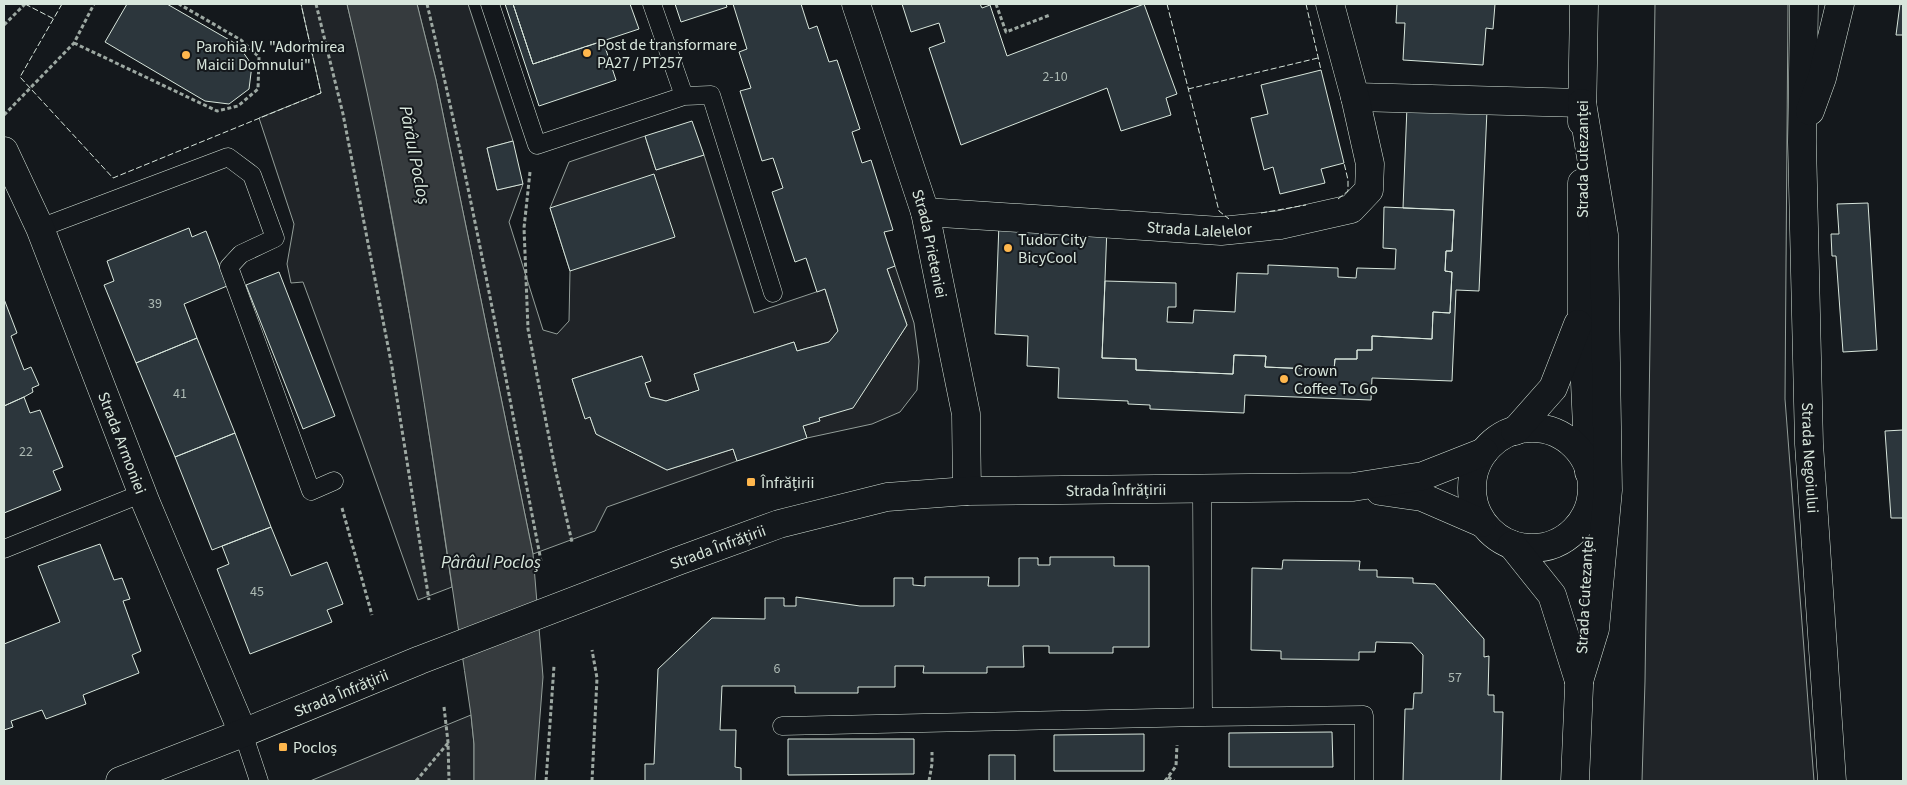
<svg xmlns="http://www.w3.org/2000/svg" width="1907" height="785" font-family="'Source Sans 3',sans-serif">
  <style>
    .green { fill: #202428; stroke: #939e99 }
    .water { fill: #363b3e; stroke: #939e99 }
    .building { fill: #2c363c; stroke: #d8e6dc }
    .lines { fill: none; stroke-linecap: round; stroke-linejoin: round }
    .lane-casing { stroke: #d8e6dc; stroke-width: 19 }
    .street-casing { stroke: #d8e6dc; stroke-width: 29 }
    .secondary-casing { stroke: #d8e6dc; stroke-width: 29 }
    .path { stroke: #9da8a2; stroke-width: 3; stroke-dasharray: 4 2.5; stroke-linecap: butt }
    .lane { stroke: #14181c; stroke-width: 18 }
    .street { stroke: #14181c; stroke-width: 28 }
    .secondary { stroke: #14181c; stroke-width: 28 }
    .fence { stroke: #d8e6dc; stroke-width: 1; stroke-dasharray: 6 2.5; stroke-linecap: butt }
    .poi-dot { fill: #ffb74d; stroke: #14181c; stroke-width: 2 }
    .labels { text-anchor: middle; stroke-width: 4; stroke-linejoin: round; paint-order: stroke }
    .number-label { font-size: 14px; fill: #adbab4 }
    .poi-label { font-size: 16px; fill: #d8e6dc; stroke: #14181c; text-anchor: start }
    .street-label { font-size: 16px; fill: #d8e6dc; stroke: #14181c }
    .water-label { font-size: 18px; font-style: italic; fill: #d8e6dc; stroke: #14181c }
  </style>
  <rect width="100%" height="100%" fill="#14181c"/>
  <path class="green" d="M 301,4 L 347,4 L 371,104 L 419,366 L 452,587 L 418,600 L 360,436 L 303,282 L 291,283 L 287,264 L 294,224 L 259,118 L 321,93 Z
    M 417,4 L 468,4 L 513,141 L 487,148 L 497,190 L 523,184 L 509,222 L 543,330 L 557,334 L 569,321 L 570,271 L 550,208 L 569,162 L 645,136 L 656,170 L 704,155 L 754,313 L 825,289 L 838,331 L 829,342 L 797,351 L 794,342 L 694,374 L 699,390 L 666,401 L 650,397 L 645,383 L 650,381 L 642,356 L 572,379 L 585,418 L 590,417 L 596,434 L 667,470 L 733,449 L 737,461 L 607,507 L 595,531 L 533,554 L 436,80 Z
    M 1655,4 L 1788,4 L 1785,399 L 1814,781 L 1642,781 L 1645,681 Z
    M 895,266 L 914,323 L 919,361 L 917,390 L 900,412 L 872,424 L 807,438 L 803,426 L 819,421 L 819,418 L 853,407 L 907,325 L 887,269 Z
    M 471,715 L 474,744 L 474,781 L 310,781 Z"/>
  <path class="water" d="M 347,4 L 417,4 L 436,80 L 533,554 L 543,677 L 535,781 L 474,781 L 474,744 L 471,715 C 436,477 403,238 347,4 Z"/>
  <path class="building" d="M 127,4 L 167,4 L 238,45 L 252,65 L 249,89 L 229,104 L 205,101 L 105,42 Z
    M 505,4 L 513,4 L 533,64 L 603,41 L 616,80 L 539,106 Z
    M 513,4 L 630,4 L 639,29 L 533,64 Z
    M 675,4 L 726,4 L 727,7 L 681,22 Z
    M 733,4 L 801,4 L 809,29 L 817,26 L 829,62 L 837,60 L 860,129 L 852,132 L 862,163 L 871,160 L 893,230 L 884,232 L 895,266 L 887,269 L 907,325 L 853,408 L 819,418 L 820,421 L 803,426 L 807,438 L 737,461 L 733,449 L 667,470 L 596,434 L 590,417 L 585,419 L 572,379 L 642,356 L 651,381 L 645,383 L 650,397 L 666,401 L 699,390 L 694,374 L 794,342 L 797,351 L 829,342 L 838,331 L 825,289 L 817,292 L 806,258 L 795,262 L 772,192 L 783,188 L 773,158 L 762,161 L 740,91 L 751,88 L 739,52 L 747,49 Z
    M 902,4 L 980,4 L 982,8 L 990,5 L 1007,56 L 1144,4 L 1177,94 L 1166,98 L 1171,115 L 1121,131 L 1107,88 L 961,145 L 929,48 L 945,42 L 939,23 L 911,32 Z
    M 1397,4 L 1495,4 L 1493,29 L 1486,28 L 1483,65 L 1403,60 L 1405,23 L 1396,23 Z
    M 1900,4 L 1903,4 L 1903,35 L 1896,35 Z
    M 1321,70 L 1344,163 L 1321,169 L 1325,183 L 1280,194 L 1273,167 L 1264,170 L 1251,118 L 1268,114 L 1261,85 Z
    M 1407,106 L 1487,110 L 1479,291 L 1456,290 L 1452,381 L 1372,378 L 1371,400 L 1245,395 L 1244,413 L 1150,409 L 1150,405 L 1128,404 L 1128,401 L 1058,398 L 1059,368 L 1027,366 L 1028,336 L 995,334 L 999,223 L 1107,227 L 1102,358 L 1136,359 L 1136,370 L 1233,374 L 1234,355 L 1266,356 L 1265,367 L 1334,370 L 1335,359 L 1357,359 L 1357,350 L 1372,350 L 1372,336 L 1432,339 L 1433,312 L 1450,313 L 1452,272 L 1445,271 L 1446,251 L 1452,251 L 1454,210 L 1403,208 Z
    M 692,121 L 704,155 L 656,170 L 645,136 Z
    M 513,141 L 523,184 L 497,190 L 487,148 Z
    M 654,174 L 675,237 L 570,271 L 550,208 Z
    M 1868,203 L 1877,350 L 1843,352 L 1836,256 L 1832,256 L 1831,234 L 1839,234 L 1837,204 Z
    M 1384,207 L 1454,210 L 1452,251 L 1446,251 L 1445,271 L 1452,272 L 1450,313 L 1433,312 L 1432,339 L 1372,336 L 1372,350 L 1357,350 L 1357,359 L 1335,359 L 1334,370 L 1265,367 L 1266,356 L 1234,355 L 1233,374 L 1136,370 L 1136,359 L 1102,358 L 1105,281 L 1176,283 L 1176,307 L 1168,307 L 1167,322 L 1193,323 L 1194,310 L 1235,312 L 1237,273 L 1268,274 L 1268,265 L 1338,268 L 1338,277 L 1356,278 L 1357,268 L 1395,269 L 1396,249 L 1383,248 Z
    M 189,228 L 192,237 L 206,231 L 227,286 L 184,304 L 197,338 L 136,363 L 104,285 L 114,281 L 107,261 Z
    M 279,272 L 335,416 L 303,429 L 246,285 Z
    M 4,299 L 17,333 L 11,336 L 24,370 L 31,367 L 39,385 L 32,388 L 33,392 L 24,397 L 4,406 Z
    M 197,338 L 235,433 L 175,457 L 136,363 Z
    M 24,397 L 30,413 L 40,410 L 63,467 L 53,471 L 61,490 L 4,513 L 4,406 Z
    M 1903,430 L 1903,518 L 1891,518 L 1885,431 Z
    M 235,433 L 271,527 L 212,550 L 175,457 Z
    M 271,527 L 291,576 L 327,562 L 343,604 L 327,610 L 332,622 L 250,654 L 217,569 L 229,564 L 222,546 Z
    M 100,544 L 114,580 L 122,578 L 130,599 L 123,601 L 141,651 L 132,655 L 139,673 L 83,695 L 86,704 L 46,719 L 42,710 L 11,721 L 13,727 L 4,730 L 4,644 L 60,622 L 38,566 Z
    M 1050,557 L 1114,557 L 1114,566 L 1149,566 L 1149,647 L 1113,647 L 1113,653 L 1049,653 L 1049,646 L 1023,646 L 1024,667 L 987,667 L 987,673 L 923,673 L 924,666 L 895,666 L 895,687 L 858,687 L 858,693 L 795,693 L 795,686 L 722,686 L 720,730 L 736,730 L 735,767 L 741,768 L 741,781 L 645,781 L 645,764 L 654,764 L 658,669 L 712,618 L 765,619 L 765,598 L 784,598 L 784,606 L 796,606 L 796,597 L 860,606 L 894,606 L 894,578 L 913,578 L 913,585 L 925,586 L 925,577 L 989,577 L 988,586 L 1019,586 L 1019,558 L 1038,558 L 1038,565 L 1050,565 Z
    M 1283,560 L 1360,561 L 1359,570 L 1377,570 L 1377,577 L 1413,578 L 1413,583 L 1435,584 L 1484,639 L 1484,657 L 1489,656 L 1488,695 L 1494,695 L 1494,712 L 1503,712 L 1501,781 L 1403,781 L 1405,709 L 1413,709 L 1414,693 L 1422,693 L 1423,655 L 1412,643 L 1376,642 L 1375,652 L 1359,652 L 1359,660 L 1281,659 L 1281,651 L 1251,650 L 1252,568 L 1282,569 Z
    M 1332,732 L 1333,767 L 1229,767 L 1229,733 Z
    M 1144,734 L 1144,771 L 1054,771 L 1054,735 Z
    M 788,739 L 914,739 L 914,774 L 788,775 Z
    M 989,755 L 1015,755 L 1015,781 L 989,781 Z"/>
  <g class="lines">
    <defs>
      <path id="lane" d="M 490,4 L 537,145 L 684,96
        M 652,4 L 684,96 L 711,95 L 773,293
        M 40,228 L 228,157 L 252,175 L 275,238 L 241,254 L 229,267 L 311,491 L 334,481
        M 1202,489 L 1203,717
        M 4,549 L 143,493
        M 782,726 L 1203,717 L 1364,715 L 1364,781
        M 243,733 L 259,781"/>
      <g id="street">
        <path id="s1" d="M 856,4 L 925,212 L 966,414 L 967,491"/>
        <path id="s2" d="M 1804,4 L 1802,142 L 1809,444 L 1832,781"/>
        <path d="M 1355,97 L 1582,103"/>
        <path d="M 1810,111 L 1822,78 L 1840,4"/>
        <path id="s3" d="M 4,151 L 40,228 L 146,503 L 243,733"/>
        <path id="s4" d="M 925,212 L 1221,231 L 1280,225 L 1351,209 L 1369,190 L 1370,164 L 1355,97 L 1330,4"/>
      </g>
      <g id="secondary">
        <path d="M 1582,122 L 1584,4"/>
        <path d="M 1582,183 L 1582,315 L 1589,472"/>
        <circle cx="1532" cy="488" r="60"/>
        <path d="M 1515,431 L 1553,388 L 1578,324"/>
        <path d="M 1380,491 L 1422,497 L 1482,523"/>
        <path d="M 1512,545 L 1552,595 L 1579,681"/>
        <path d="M 1579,681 L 1595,629 L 1608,490 L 1604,235 L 1582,103"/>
        <path id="s5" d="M 120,781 L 243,733 L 420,660 L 678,561 L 779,524 L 887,497 L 967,491 L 1353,487 L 1423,476 L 1484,452"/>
        <path d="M 1575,781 L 1580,663"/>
      </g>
    </defs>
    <use href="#lane" class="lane-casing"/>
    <use href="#street" class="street-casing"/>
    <use href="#secondary" class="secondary-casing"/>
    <path class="path" d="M 316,4 L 343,114 L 392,367 L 429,600
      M 427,4 C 471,188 505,375 541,561
      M 996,4 L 1006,32 L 1050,15
      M 4,25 L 25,4
      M 74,43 L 217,111 L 238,106 L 258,89 L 259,57 L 241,40 L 179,4
      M 4,115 L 74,43 L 94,4
      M 530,172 L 524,228 L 528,329 L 555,468 L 572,542
      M 342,508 L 372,615
      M 444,707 L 448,742 L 449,781
      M 1168,777 L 1174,781
      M 416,781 L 448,743
      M 546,781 L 554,666
      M 592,781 L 597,678 L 592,650
      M 929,781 L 932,764 L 932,752
      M 1165,781 L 1176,766 L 1177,745"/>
    <use href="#lane" class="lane"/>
    <use href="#street" class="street"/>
    <use href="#secondary" class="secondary"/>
    <path class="fence" d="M 25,4 L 54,19
      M 62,4 L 20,77 L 113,178 L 321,93 L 301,4
      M 1167,4 L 1219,211 L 1229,219
      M 1306,4 L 1321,70
      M 1188,89 L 1318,58
      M 1338,199 L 1348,191 L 1348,180 L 1344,163
      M 1261,213 L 1306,205"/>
  </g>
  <g class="poi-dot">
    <circle cx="587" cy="53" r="5"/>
    <circle cx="186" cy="55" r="5"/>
    <circle cx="1008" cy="248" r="5"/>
    <circle cx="1284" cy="379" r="5"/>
    <rect x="746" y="477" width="10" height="10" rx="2.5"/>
    <rect x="278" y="742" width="10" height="10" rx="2.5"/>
  </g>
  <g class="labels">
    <g class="number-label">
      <text x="1055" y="81">2-10</text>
      <text x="155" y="308">39</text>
      <text x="180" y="398">41</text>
      <text x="26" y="456">22</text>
      <text x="257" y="596">45</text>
      <text x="777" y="673">6</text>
      <text x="1455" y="682">57</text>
    </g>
    <g class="poi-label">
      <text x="597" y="50">Post de transformare<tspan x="597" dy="18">PA27 / PT257</tspan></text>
      <text x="196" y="52">Parohia IV. "Adormirea<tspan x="196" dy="18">Maicii Domnului"</tspan></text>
      <text x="1018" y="245">Tudor City<tspan x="1018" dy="18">BicyCool</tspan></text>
      <text x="1294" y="376">Crown<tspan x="1294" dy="18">Coffee To Go</tspan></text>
      <text x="761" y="488">Înfrățirii</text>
      <text x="293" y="753">Pocloș</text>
    </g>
    <g class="street-label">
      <text transform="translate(1582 159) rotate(-90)" y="6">Strada Cutezanței</text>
      <text dy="6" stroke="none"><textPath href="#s4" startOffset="275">Strada Lalelelor</textPath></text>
      <text dy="6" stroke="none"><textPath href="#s1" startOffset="251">Strada Prieteniei</textPath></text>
      <text dy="6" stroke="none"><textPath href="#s3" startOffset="315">Strada Armoniei</textPath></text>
      <text dy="6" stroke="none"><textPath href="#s2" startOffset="454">Strada Negoiului</textPath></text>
      <text dy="6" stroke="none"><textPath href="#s5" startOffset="1048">Strada Înfrățirii</textPath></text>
      <text dy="6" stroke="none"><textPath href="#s5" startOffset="642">Strada Înfrățirii</textPath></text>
      <text transform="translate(1584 595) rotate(-87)" y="6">Strada Cutezanței</text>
      <text dy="6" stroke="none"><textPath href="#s5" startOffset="238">Strada Înfrățirii</textPath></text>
    </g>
    <g class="water-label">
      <text transform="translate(415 155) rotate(79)" y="6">Pârâul Pocloș</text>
      <text x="491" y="568">Pârâul Pocloș</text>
    </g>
  </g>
  <rect width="1907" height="785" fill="none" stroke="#d8e6dc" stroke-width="10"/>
</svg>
